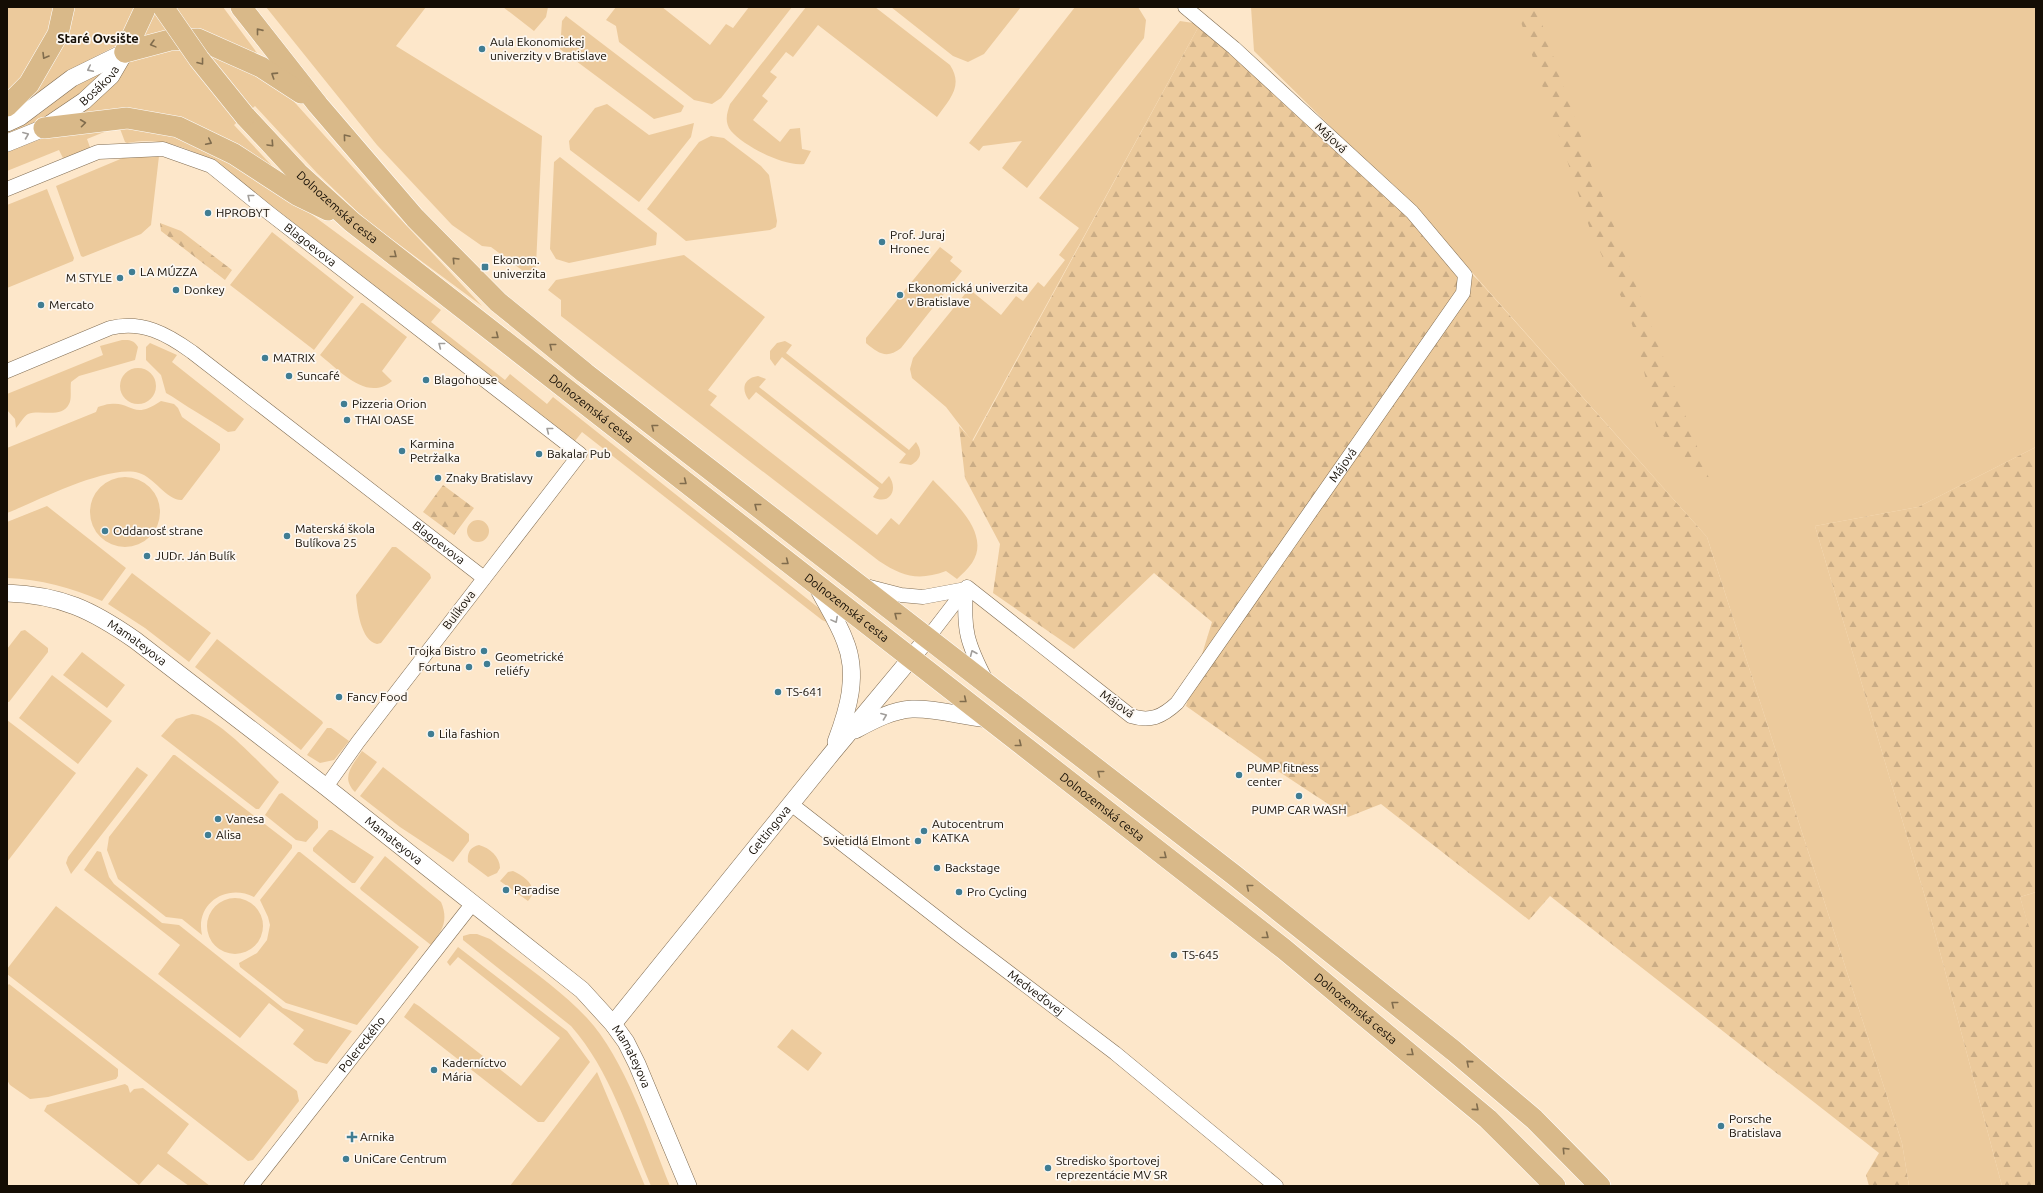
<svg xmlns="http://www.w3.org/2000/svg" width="2043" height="1193" font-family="Ubuntu,sans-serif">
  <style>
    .green { fill: #ecca9c }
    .forest { fill: url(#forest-firs) }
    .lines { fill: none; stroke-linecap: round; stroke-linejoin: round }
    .minor-casing { stroke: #816d53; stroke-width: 15 }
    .tertiary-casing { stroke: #816d53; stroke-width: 18 }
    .primary-casing { stroke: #fff; stroke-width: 22 }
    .minor { stroke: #fff; stroke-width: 14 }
    .tertiary { stroke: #fff; stroke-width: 17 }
    .primary { stroke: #d9b989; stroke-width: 21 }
    .primary-bridge-casing { stroke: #fff; stroke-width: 22; stroke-linecap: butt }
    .primary-bridge { stroke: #d9b989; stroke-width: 21 }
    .oneway { stroke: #806c4d }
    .oneway2 { stroke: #a19e9b }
    .poi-dot { fill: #407d93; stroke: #fcf7f1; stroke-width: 1.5 }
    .labels { text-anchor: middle; stroke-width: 3.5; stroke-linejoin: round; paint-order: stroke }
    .poi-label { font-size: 12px; fill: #140d04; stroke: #fcf7f1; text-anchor: start }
    .street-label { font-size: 12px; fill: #140d04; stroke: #fcf7f1 }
    .neighbourhood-label { font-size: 13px; font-weight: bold; fill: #140d04; stroke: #fcf7f1 }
  </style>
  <defs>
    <pattern id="forest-firs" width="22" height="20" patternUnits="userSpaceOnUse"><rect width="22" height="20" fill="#ecca9c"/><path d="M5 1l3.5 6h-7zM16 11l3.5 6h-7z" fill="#caac85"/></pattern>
  </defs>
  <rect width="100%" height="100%" fill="#fde7ca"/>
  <path class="green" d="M 7,7 L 55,7 L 41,55 L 7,96 Z
    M 69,7 L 139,7 L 121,43 L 85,62 L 29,103 L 58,51 Z
    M 156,7 L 223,7 L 260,57 L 142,37 Z
    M 266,7 L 426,7 L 396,46 L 542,136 L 536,266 L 530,276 L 491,247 L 482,246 L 452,225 L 377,145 Z
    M 503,7 L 548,7 L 546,17 L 534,31 Z
    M 616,7 L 662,7 L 710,45 L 726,24 L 733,28 L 749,7 L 792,7 L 721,98 L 712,104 L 694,100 L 619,42 L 616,26 L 606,20 Z
    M 806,7 L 875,7 L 950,65 C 964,86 949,100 937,117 L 818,25 L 793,57 L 786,52 L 770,72 L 777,77 L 762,96 L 768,101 L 753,120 L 780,142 L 790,129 L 800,128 L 802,149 L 811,151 L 804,164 C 784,167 744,146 731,131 C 724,122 727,113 730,104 Z
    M 891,7 L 1021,7 L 984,54 L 968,62 L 953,56 Z
    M 1075,7 L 1138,7 L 1146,20 L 1144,38 L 1027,188 L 1002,168 L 1022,141 L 983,146 L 979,151 L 969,143 Z
    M 1251,7 L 2036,7 L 2036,447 L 1918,507 L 1815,526 L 1928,907 L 2002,1186 L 1909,1186 L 1902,1143 L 1707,537 L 1397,188 L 1340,136 L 1254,51 Z
    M 566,16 L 684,106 L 681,112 L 654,119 L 560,49 L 562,21 Z
    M 1180,21 L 1200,24 L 972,441 L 946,407 L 912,378 L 910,369 L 913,358 L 969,289 L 1001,315 L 1016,296 L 1023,301 L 1038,282 L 1044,287 L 1065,260 L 1059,255 L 1079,228 L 1039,198 Z
    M 169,47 L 208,48 L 280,86 L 375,192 L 482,306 L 366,220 L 317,173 L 255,106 L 234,125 L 291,186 L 216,137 L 72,118 L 128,60 Z
    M 110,64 C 96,85 70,108 48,118 C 35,124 20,129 7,133 L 7,130 L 38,115 L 77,84 Z
    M 607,104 L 649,135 L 694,123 L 691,137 L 639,202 L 570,150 L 569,141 L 595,108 Z
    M 119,123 L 174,131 L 269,183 L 441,310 L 431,322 L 505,380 L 510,374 L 547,404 L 553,397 L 820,609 L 831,624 L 822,620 L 582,432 L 575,441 L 218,164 C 189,148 160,136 127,143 L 125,142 L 119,126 L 87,139 L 91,150 L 64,160 L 59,150 L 7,171 L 7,152 L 68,129 Z
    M 711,136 L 724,138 L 761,166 L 769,175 L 777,221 L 776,227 L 770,230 L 686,241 L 647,209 L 699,142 Z
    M 130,155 L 159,156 L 151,225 L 141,234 L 83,257 L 81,256 L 56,186 Z
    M 560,157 L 657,233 L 656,245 L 569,263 L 556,259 L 550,249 L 554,162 Z
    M 47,189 L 74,258 L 73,261 L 7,288 L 7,205 Z
    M 272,232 L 354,297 L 314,350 L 230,285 Z
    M 940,247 L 953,257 L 950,261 L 962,271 L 901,348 C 887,359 879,354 866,343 L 866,338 Z
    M 684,255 L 765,317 L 708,390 L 717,396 L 710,405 L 877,535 L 891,518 L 899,525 L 933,480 C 952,500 992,533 972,563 C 968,569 962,574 957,579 L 946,571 C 919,581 903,577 879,561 L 561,316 L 561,300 L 548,290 L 556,280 Z
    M 361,303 L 363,303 L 407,337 L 382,371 L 392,381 C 367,402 340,371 320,355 Z
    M 122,340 C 130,340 134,340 138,347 L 135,360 L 79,376 L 71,382 C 70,389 72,399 69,404 C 62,419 40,409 28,414 C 23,417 20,424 16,428 L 15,419 L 7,410 L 7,394 L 103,355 L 100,346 Z
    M 785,341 L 792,345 L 786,353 L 909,450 L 916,442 C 923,452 921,459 911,465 L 899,463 L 906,454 L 782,357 L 775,366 L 770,359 L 770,351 L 777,343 Z
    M 150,343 L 177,355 L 172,362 L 244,419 L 235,431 L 228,432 C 215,423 201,415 188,407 C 180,402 174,397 166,393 L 161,375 L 146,360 L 146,347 Z
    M120 386a18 18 0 1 1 36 0a18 18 0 1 1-36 0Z
    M 758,376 L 766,379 L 759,387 L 882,484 L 889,476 C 899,490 889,506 873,497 L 879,488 L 756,392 L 749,400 C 741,390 743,378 758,376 Z
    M 161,401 L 174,404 L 178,408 L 182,417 L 220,444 L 220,450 L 182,500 C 167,501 154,477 139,473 C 108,464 38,501 7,513 L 7,448 L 96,412 L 98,407 C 102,406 106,404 110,404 C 133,401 132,421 161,401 Z
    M90 512a35 35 0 1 1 70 0a35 35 0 1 1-70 0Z
    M 47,506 L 126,568 L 102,601 C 72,588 40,579 7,578 L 7,522 Z
    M467 531a11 11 0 1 1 22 0a11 11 0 1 1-22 0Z
    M 392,547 L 396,547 L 430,574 L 431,578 L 381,643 L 377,644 C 361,641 357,609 356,595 Z
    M 132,573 L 211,633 L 189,662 L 145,628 L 108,604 Z
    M 25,630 L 48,648 L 48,652 L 9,702 L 7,702 L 7,649 L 21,631 Z
    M 217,639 L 322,721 L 323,723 L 301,750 L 195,667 Z
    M 82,652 L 125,685 L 107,708 L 63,675 Z
    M 52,675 L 112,721 L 78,764 L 19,718 Z
    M 192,714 C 217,715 260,764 279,782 L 259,809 L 256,809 L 161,736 L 176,719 Z
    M 7,720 L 76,773 L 7,862 Z
    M 327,728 L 331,728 L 349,741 L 334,760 L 320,763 L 307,755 Z
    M 362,751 L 377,762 L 355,792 C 340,777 353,765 362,751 Z
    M 173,755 L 175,755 L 292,845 L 292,848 L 254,897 C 226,883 195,904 202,935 L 182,919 L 166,917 L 118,879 L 107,850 L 109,837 Z
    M 137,767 L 148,775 L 71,874 L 66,863 L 68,857 Z
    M 383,767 L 469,834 L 469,841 L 453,862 L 400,827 L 360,796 Z
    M 282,793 L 318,821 L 318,828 L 306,842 L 296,840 L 265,815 L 279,794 Z
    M 329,830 L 332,830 L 374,857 L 355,883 L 352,883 L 313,851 L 313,848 Z
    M 479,845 C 490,848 500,857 500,868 L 497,873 L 488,877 L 468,862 C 467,853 470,847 479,845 Z
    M 97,851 L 101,852 L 109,877 L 114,884 L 162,923 L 179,925 L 283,1008 L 352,1031 L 327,1064 L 315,1061 L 293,1044 L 304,1030 L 269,1003 L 240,1038 L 158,974 L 180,945 L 84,870 Z
    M 298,852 L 300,852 L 419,947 L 357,1025 L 286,1003 L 240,967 L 239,963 L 257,953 L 267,940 L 270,925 L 268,917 L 260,900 Z
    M 385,856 L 441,902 C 449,921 442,931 431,945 L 361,890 L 360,888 Z
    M 513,871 C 526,877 540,888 528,901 L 500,881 L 508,872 Z
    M 2036,892 L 2036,953 L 2020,897 Z
    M207 926a28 28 0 1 1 56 0a28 28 0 1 1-56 0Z
    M 56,906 L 297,1091 L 299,1101 L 253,1160 L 248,1161 L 7,974 L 7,969 Z
    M 470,934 L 477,934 L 490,939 C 523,964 559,988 587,1018 C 625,1059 649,1134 670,1186 L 651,1186 C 628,1131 610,1070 571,1026 L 463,940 L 463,936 Z
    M 458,947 L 567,1031 L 590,1062 L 544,1122 L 538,1122 L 404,1017 L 414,1003 L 419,1006 L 521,1086 L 560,1038 L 458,957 L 450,966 L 447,962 Z
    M 9,984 L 118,1069 L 118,1076 L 116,1079 L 48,1097 L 30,1099 L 10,1085 L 7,1080 L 7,986 Z
    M 792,1029 L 822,1053 L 808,1071 L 777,1047 Z
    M 597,1072 L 645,1186 L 510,1186 Z
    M 125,1084 L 128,1086 L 130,1093 L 134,1089 L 143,1088 L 189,1124 L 167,1153 L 210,1186 L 189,1186 L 158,1164 L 139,1185 L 44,1111 L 47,1105 Z"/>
  <path class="forest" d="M 1516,7 L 1536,7 L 1594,173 L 1710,481 L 1657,430 L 1636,335 L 1623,301 L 1591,232 Z
    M 1200,24 L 1356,163 L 1479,281 L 1707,537 L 1902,1143 L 1909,1186 L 1869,1186 L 1866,1175 L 1879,1153 L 1550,896 L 1529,920 L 1381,804 L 1348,817 L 1278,771 L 1186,706 L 1212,622 L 1154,573 L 1074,649 L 993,593 L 1000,544 L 965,478 L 959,426 L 973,441 Z
    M 160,223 L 181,231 L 232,270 L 225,280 L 161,231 Z
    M 2036,447 L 2036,892 L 2020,897 L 2036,950 L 2036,1186 L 2002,1186 L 1928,907 L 1815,526 L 1918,507 Z
    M 443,485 L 474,508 L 454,535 L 423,512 Z"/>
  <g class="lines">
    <defs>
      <g id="minor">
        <path id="s1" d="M 7,189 L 98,152 L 163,149 L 211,166 L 269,213 L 580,454 L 358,742 L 326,787"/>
        <path id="s2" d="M 7,371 L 110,328 C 142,320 167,334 192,352 L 484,578"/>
        <path d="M 866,586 L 901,595 L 923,597 L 966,589 C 963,630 967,643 986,680"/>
        <path id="s3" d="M 927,639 L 967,587 L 1131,716 C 1150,722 1162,717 1177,703 L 1463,293 L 1465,275 L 1412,212 L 1234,48 L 1185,7"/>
        <path id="s4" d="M 791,804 L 958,934 L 1115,1053 L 1276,1186"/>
        <path id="s5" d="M 251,1186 L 473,903"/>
      </g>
      <g id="tertiary">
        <path d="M 7,123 L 20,117 L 72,78 L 125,52"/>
        <path id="s6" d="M 7,143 L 44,128 L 84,101 L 111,76 L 125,52"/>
        <path d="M 817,586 C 826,604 838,622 845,641 C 859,675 848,710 836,742"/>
        <path id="s7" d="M 7,593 C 61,595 92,610 135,640 L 326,787 L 582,990 L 613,1024 L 626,1042 L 637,1064 L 688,1186"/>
        <path d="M 855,730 C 872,721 892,710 912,709 C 938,708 963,717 989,719"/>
        <path id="s8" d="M 613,1024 L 832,753 L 927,639"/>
      </g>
      <g id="primary">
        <path d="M 241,7 L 318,105 L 415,218 L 498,302 L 585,373 L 1234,875 L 1454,1051 L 1534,1119 L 1600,1186"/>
        <path d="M 125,52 L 170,40 L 198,39 L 261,67 L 301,93"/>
        <path d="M 125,52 L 146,7"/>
        <path d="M 7,106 L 29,84 L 58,34 L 64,7"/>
        <path id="s9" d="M 245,116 L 298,173 L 352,222 L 1284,949 L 1488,1119 L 1555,1186"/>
        <path d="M 44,128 L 127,118 L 178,127 L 234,154 L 297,195 L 328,210"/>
      </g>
    </defs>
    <use href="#minor" class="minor-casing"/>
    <use href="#tertiary" class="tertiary-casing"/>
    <use href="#primary" class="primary-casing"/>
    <use href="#minor" class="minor"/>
    <use href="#tertiary" class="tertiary"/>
    <use href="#primary" class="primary"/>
    <defs>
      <path id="primary-bridge" d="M 163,7 L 199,59 L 245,116"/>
    </defs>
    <use href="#primary-bridge" class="primary-bridge-casing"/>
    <use href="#primary-bridge" class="primary-bridge"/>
  </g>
  <defs><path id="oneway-chevron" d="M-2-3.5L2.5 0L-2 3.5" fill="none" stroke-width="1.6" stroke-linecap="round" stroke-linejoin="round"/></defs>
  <g class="oneway">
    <use href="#oneway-chevron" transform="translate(259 31) rotate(-129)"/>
    <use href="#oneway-chevron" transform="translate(153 44) rotate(165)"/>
    <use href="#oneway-chevron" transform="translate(45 56) rotate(121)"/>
    <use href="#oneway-chevron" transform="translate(201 62) rotate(52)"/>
    <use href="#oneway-chevron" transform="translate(274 75) rotate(-147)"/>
    <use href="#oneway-chevron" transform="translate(83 123) rotate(-7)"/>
    <use href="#oneway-chevron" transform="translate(346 137) rotate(-130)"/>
    <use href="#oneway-chevron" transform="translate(209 142) rotate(26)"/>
    <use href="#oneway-chevron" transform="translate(271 144) rotate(47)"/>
    <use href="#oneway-chevron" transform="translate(394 255) rotate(38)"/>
    <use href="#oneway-chevron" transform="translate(455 260) rotate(-134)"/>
    <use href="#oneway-chevron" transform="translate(496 336) rotate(38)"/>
    <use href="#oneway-chevron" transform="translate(552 346) rotate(-141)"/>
    <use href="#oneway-chevron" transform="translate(654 427) rotate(-142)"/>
    <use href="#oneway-chevron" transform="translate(684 482) rotate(38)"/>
    <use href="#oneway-chevron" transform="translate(757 506) rotate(-142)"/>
    <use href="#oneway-chevron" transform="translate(786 562) rotate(38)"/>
    <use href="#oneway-chevron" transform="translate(897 615) rotate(-142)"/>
    <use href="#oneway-chevron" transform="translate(964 700) rotate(39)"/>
    <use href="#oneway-chevron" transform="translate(1019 744) rotate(38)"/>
    <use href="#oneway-chevron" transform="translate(1100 773) rotate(-142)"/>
    <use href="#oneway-chevron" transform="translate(1164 856) rotate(38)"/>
    <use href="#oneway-chevron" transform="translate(1249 887) rotate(-141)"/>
    <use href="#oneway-chevron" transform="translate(1266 936) rotate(38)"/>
    <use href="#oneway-chevron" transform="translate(1394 1004) rotate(-141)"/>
    <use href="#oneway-chevron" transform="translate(1411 1053) rotate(39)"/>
    <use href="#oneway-chevron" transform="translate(1469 1063) rotate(-140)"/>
    <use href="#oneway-chevron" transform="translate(1476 1108) rotate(41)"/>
    <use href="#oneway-chevron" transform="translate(1565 1150) rotate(-134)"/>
  </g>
  <g class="oneway2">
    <use href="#oneway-chevron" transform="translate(90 69) rotate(154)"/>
    <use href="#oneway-chevron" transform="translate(26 135) rotate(-22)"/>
    <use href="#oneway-chevron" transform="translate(250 197) rotate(-141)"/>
    <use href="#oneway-chevron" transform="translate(441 345) rotate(-142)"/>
    <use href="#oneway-chevron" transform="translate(549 430) rotate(-142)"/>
    <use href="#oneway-chevron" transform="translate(835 620) rotate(62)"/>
    <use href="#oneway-chevron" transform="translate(973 653) rotate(-113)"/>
    <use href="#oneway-chevron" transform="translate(884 716) rotate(-21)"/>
  </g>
  <g class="poi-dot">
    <circle cx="482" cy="49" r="4"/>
    <circle cx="208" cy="213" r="4"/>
    <circle cx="882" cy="242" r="4"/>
    <rect x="481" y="263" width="8" height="8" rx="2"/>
    <circle cx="132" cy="272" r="4"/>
    <circle cx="120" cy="278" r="4"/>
    <circle cx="176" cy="290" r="4"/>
    <circle cx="900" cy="295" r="4"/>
    <circle cx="41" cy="305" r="4"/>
    <circle cx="265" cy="358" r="4"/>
    <circle cx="289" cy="376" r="4"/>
    <circle cx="426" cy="380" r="4"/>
    <circle cx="344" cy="404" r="4"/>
    <circle cx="347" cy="420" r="4"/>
    <circle cx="402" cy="451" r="4"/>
    <circle cx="539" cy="454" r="4"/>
    <circle cx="438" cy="478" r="4"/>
    <circle cx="105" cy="531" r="4"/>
    <circle cx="287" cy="536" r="4"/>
    <circle cx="147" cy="556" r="4"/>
    <circle cx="484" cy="651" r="4"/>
    <circle cx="487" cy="664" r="4"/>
    <circle cx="469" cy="667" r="4"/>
    <circle cx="778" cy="692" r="4"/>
    <circle cx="339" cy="697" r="4"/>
    <circle cx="431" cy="734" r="4"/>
    <circle cx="1239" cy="775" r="4"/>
    <circle cx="1299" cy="796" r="4"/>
    <circle cx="218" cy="819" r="4"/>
    <circle cx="924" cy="831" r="4"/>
    <circle cx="208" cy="835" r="4"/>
    <circle cx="918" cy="841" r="4"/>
    <circle cx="937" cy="868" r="4"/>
    <circle cx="506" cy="890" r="4"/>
    <circle cx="959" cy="892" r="4"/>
    <circle cx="1174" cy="955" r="4"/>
    <circle cx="434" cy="1070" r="4"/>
    <circle cx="1721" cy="1126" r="4"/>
    <path d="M350 1131h4v4h4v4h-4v4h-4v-4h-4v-4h4z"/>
    <circle cx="346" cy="1159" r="4"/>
    <circle cx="1048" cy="1168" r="4"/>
  </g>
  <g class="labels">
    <g class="poi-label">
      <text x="490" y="46">Aula Ekonomickej<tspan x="490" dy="14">univerzity v Bratislave</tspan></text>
      <text x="216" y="217">HPROBYT</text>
      <text x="890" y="239">Prof. Juraj<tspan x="890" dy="14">Hronec</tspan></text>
      <text x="493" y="264">Ekonom.<tspan x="493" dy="14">univerzita</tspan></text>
      <text x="140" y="276">LA MÚZZA</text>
      <text x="112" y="282" text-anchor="end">M STYLE</text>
      <text x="908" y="292">Ekonomická univerzita<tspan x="908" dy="14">v Bratislave</tspan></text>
      <text x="184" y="294">Donkey</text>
      <text x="49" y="309">Mercato</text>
      <text x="273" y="362">MATRIX</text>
      <text x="297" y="380">Suncafé</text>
      <text x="434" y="384">Blagohouse</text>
      <text x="352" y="408">Pizzeria Orion</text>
      <text x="355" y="424">THAI OASE</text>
      <text x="410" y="448">Karmina<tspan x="410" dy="14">Petržalka</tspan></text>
      <text x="547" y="458">Bakalar Pub</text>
      <text x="446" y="482">Znaky Bratislavy</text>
      <text x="295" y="533">Materská škola<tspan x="295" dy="14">Bulíkova 25</tspan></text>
      <text x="113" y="535">Oddanosť strane</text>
      <text x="155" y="560">JUDr. Ján Bulík</text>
      <text x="476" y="655" text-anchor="end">Trojka Bistro</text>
      <text x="495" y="661">Geometrické<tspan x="495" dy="14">reliéfy</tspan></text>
      <text x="461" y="671" text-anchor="end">Fortuna</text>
      <text x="786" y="696">TS-641</text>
      <text x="347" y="701">Fancy Food</text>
      <text x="439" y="738">Lila fashion</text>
      <text x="1247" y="772">PUMP fitness<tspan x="1247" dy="14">center</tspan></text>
      <text x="1299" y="814" text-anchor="middle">PUMP CAR WASH</text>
      <text x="226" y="823">Vanesa</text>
      <text x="932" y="828">Autocentrum<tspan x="932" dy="14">KATKA</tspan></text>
      <text x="216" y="839">Alisa</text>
      <text x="910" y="845" text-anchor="end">Svietidlá Elmont</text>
      <text x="945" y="872">Backstage</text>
      <text x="514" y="894">Paradise</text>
      <text x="967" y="896">Pro Cycling</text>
      <text x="1182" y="959">TS-645</text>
      <text x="442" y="1067">Kaderníctvo<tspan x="442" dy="14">Mária</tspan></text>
      <text x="1729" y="1123">Porsche<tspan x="1729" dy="14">Bratislava</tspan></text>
      <text x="360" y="1141">Arnika</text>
      <text x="354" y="1163">UniCare Centrum</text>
      <text x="1056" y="1165">Stredisko športovej<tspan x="1056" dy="14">reprezentácie MV SR</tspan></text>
    </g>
    <g class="street-label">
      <text dy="4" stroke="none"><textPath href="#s6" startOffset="110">Bosákova</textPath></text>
      <text transform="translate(1331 138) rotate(43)" y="4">Májová</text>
      <text dy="4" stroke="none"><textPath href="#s9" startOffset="130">Dolnozemská cesta</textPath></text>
      <text dy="4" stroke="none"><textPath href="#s1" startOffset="341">Blagoevova</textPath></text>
      <text dy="4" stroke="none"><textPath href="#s9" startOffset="454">Dolnozemská cesta</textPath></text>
      <text dy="4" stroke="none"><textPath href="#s3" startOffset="615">Májová</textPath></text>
      <text dy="4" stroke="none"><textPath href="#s2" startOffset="512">Blagoevova</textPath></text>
      <text dy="4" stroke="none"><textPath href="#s9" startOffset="778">Dolnozemská cesta</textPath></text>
      <text transform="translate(459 610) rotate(-53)" y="4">Bulíkova</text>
      <text dy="4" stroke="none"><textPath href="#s7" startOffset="142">Mamateyova</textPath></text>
      <text transform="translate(1117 704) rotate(35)" y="4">Májová</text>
      <text dy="4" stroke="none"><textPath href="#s9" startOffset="1102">Dolnozemská cesta</textPath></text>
      <text dy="4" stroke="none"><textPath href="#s8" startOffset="249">Gettingova</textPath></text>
      <text dy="4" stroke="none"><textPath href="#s7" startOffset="466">Mamateyova</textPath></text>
      <text dy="4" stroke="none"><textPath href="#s4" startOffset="309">Medveďovej</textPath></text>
      <text dy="4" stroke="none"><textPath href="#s9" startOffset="1426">Dolnozemská cesta</textPath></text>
      <text dy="4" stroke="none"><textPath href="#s5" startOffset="180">Polereckého</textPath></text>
      <text dy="4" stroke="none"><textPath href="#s7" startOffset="790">Mamateyova</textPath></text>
    </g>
    <g class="neighbourhood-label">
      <text x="98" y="43">Staré Ovsište</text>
    </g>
  </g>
  <rect width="2043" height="1193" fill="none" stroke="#140d04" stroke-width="16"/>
</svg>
